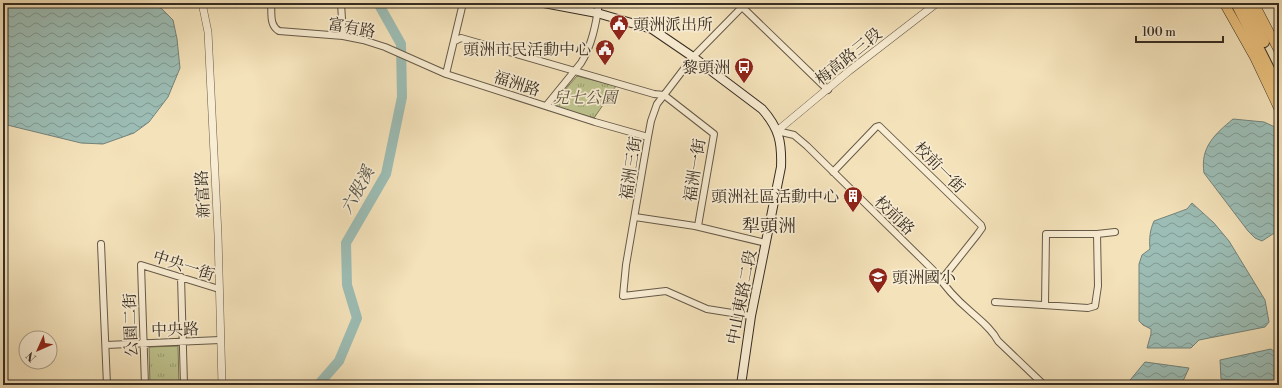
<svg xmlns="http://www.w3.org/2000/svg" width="1282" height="388" font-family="'Libre Bodoni','Noto Serif TC',serif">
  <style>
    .park { fill: url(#park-tufts); stroke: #7a7858 }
    .water { fill: url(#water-waves); stroke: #74837a }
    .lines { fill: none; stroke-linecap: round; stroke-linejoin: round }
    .river { stroke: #9cbdb5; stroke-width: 10 }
    .minor-casing { stroke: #665a48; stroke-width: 8 }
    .tertiary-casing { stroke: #665a48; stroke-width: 8 }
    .secondary-casing { stroke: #372d22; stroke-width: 10 }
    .primary-casing { stroke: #372d22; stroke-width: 10 }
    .trunk-casing { stroke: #372d22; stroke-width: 12 }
    .minor { stroke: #f8ecd2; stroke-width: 6 }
    .tertiary { stroke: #f8ecd2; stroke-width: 7 }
    .secondary { stroke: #f8ecd2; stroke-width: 8 }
    .primary { stroke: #eac17d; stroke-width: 9 }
    .trunk { stroke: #eac17d; stroke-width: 10 }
    .labels { text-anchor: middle; stroke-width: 3.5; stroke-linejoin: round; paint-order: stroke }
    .poi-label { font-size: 16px; fill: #372d22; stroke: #f8ecd2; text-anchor: end }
    .street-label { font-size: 16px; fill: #372d22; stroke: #f8ecd2 }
    .park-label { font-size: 16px; font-style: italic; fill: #59523d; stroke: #f8ecd2 }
    .water-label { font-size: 17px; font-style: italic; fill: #505147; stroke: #f8ecd2 }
    .quarter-label { font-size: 18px; fill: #372d22; stroke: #f8ecd2 }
  </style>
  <defs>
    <pattern id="park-tufts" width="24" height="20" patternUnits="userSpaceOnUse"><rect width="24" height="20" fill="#bec38e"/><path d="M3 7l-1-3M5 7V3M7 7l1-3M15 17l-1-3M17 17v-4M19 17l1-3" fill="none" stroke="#9b9f74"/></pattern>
    <pattern id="water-waves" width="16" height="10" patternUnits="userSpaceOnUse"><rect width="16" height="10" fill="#9cbdb5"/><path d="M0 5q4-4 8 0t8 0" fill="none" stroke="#809a93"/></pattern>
  </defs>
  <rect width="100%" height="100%" fill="#f4e2ba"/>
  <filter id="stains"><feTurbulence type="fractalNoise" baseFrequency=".005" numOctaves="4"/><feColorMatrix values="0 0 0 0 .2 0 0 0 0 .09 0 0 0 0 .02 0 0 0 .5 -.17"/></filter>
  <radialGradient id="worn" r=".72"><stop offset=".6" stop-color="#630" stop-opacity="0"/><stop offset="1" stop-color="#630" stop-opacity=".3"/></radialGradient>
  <path class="park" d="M 577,76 L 616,86 L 594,118 L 558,108 L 555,101 Z
    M 178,346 L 179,385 L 150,385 L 149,347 Z"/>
  <path class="water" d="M 3,3 L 132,3 L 133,4 L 148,5 L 161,8 L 173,20 L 177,39 L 180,68 L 168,97 L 149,122 L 134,133 L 103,144 L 81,143 L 3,124 Z
    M 1233,119 L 1264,122 L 1277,128 L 1279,135 L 1279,230 L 1262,241 L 1255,238 L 1248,231 L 1204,173 C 1200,147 1215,134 1233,119 Z
    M 1192,203 L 1214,223 L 1229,241 L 1265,300 L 1269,322 L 1265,327 L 1199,340 L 1191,348 L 1147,348 L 1151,334 L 1151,329 L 1143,325 L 1139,321 L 1139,264 L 1142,255 L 1150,249 C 1149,238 1150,230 1154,221 L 1187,209 Z
    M 1271,349 L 1279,355 L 1279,383 L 1221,379 L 1220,360 Z
    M 1145,362 L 1189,368 L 1184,379 L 1178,385 L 1126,385 Z"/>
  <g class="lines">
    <path class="river" d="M 318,385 L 339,361 L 357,318 L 347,285 L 346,243 L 386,174 L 402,97 L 401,44 L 378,3"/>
    <defs>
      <path id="minor" d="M 271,3 C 272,13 269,25 279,31 L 343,36 L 363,40 L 385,47 L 446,74 L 595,122 L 648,137
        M 341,3 L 343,36
        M 738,3 L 828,90
        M 746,3 L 693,57 L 664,95 L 657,104 L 651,121 L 648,137 L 626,265 L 623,296 L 666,291 L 707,309 L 751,316
        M 455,41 L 461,38 L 654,94 L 664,95 L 714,134 L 698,226
        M 446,74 L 463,3
        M 546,106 L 581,63 C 592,45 596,24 599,3
        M 777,131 L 794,135 L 807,146 L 936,273 C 945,287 957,300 970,311 C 980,320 992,329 998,341 L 1044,385
        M 833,172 L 876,127 L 879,126 L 981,225 L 982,228 L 977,235 L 946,274 L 940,280
        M 635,217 L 695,226 L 766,243
        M 101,244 L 107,385
        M 181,277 L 184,385
        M 995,302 L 1088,308 L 1095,306 L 1098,286 L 1097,234
        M 1045,305 L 1046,234 L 1097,234 L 1115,232
        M 106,345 L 220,340
        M 145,385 L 141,265 L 219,289"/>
      <path id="tertiary" d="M 202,3 L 208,32 L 218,235 L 222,385
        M 777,131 L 849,71 L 937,3"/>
      <path id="secondary" d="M 544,3 L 597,13 L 652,29 L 693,57 L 762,109 C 779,128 782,142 781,167 L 751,316 L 741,385"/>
      <path id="primary" d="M 1224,3 L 1255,58 L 1279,109
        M 1254,3 L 1279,51"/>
      <path id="trunk" d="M 1236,3 L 1279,89
        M 1245,3 L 1264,42"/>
    </defs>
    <use href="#minor" class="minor-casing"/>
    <use href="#tertiary" class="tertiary-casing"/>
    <use href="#secondary" class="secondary-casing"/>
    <use href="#primary" class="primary-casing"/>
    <use href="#trunk" class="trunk-casing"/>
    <use href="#minor" class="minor"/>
    <use href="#tertiary" class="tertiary"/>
    <use href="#secondary" class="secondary"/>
    <use href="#primary" class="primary"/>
    <use href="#trunk" class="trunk"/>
  </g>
  <defs>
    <symbol id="civic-pin" viewBox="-11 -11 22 30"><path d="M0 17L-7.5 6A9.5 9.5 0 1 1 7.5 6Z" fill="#8f2418" stroke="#f8ecd2"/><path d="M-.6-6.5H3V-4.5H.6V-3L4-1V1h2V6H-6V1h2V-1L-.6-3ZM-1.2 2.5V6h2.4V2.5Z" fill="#fff"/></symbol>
    <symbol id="bus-pin" viewBox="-11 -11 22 30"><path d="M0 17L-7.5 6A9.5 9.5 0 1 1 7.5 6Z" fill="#8f2418" stroke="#f8ecd2"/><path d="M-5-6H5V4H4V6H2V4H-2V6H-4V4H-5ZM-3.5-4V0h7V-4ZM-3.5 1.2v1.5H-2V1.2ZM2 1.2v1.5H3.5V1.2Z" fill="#fff"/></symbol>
    <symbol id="building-pin" viewBox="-11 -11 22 30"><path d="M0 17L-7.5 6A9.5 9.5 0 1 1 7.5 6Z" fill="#8f2418" stroke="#f8ecd2"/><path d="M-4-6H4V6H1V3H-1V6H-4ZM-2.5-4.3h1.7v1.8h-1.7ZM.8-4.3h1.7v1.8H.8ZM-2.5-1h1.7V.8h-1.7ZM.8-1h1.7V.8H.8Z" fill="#fff"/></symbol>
    <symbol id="school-pin" viewBox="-11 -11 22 30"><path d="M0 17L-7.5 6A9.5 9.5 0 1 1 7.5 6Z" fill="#8f2418" stroke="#f8ecd2"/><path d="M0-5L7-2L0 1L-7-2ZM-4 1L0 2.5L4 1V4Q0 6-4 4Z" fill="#fff"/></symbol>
  </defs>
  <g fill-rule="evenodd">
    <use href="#civic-pin" x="608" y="13" width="22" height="30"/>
    <use href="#civic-pin" x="594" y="38" width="22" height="30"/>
    <use href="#bus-pin" x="733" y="56" width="22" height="30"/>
    <use href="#building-pin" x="842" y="185" width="22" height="30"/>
    <use href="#school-pin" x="867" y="266" width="22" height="30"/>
  </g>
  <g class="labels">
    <g class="poi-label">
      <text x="633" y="30" text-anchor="start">頭洲派出所</text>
      <text x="591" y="55">頭洲市民活動中心</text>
      <text x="730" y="73">黎頭洲</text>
      <text x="839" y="202">頭洲社區活動中心</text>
      <text x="892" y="283" text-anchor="start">頭洲國小</text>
    </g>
    <g class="street-label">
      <text transform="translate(352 27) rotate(10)" y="6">富有路</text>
      <text transform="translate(848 56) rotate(-39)" y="6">梅高路三段</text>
      <text transform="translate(517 83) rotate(18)" y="6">福洲路</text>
      <text transform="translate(940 167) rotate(45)" y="6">校前一街</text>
      <text transform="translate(630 168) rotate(-81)" y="6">福洲三街</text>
      <text transform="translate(694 170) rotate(-81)" y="6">福洲一街</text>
      <text transform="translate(202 194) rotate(-93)" y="6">新富路</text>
      <text transform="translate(895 215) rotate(44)" y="6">校前路</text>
      <text transform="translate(184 265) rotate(18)" y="6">中央一街</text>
      <text transform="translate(741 297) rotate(-79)" y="6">中山東路二段</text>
      <text transform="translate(130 325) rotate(-92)" y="6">公園二街</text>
      <text transform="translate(175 329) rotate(-2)" y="6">中央路</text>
    </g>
    <g class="park-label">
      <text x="585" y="103">兒七公園</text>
    </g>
    <g class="water-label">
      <text transform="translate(357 190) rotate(-61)" y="6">六股溪</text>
    </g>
    <g class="quarter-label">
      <text x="769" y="232">犁頭洲</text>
    </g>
  </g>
  <rect width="1282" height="388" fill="none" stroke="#f4e2ba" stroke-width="16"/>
  <rect x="4" y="4" width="1274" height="380" fill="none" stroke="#372d22" stroke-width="2"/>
  <rect x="8" y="8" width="1266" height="372" fill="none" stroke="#372d22"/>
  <g transform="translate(38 350) rotate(225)"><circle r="19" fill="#f8ecd2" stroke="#aba08c"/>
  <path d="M0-3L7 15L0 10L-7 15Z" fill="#8f2418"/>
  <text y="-6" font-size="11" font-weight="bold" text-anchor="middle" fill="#372d22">N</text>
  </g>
  <path d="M1136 36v6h87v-6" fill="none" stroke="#372d22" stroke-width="2"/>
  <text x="1142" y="36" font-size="12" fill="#372d22" stroke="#f8ecd2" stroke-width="3" paint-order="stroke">100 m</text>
  <rect width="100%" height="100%" filter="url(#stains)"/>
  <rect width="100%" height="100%" fill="url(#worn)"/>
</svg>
